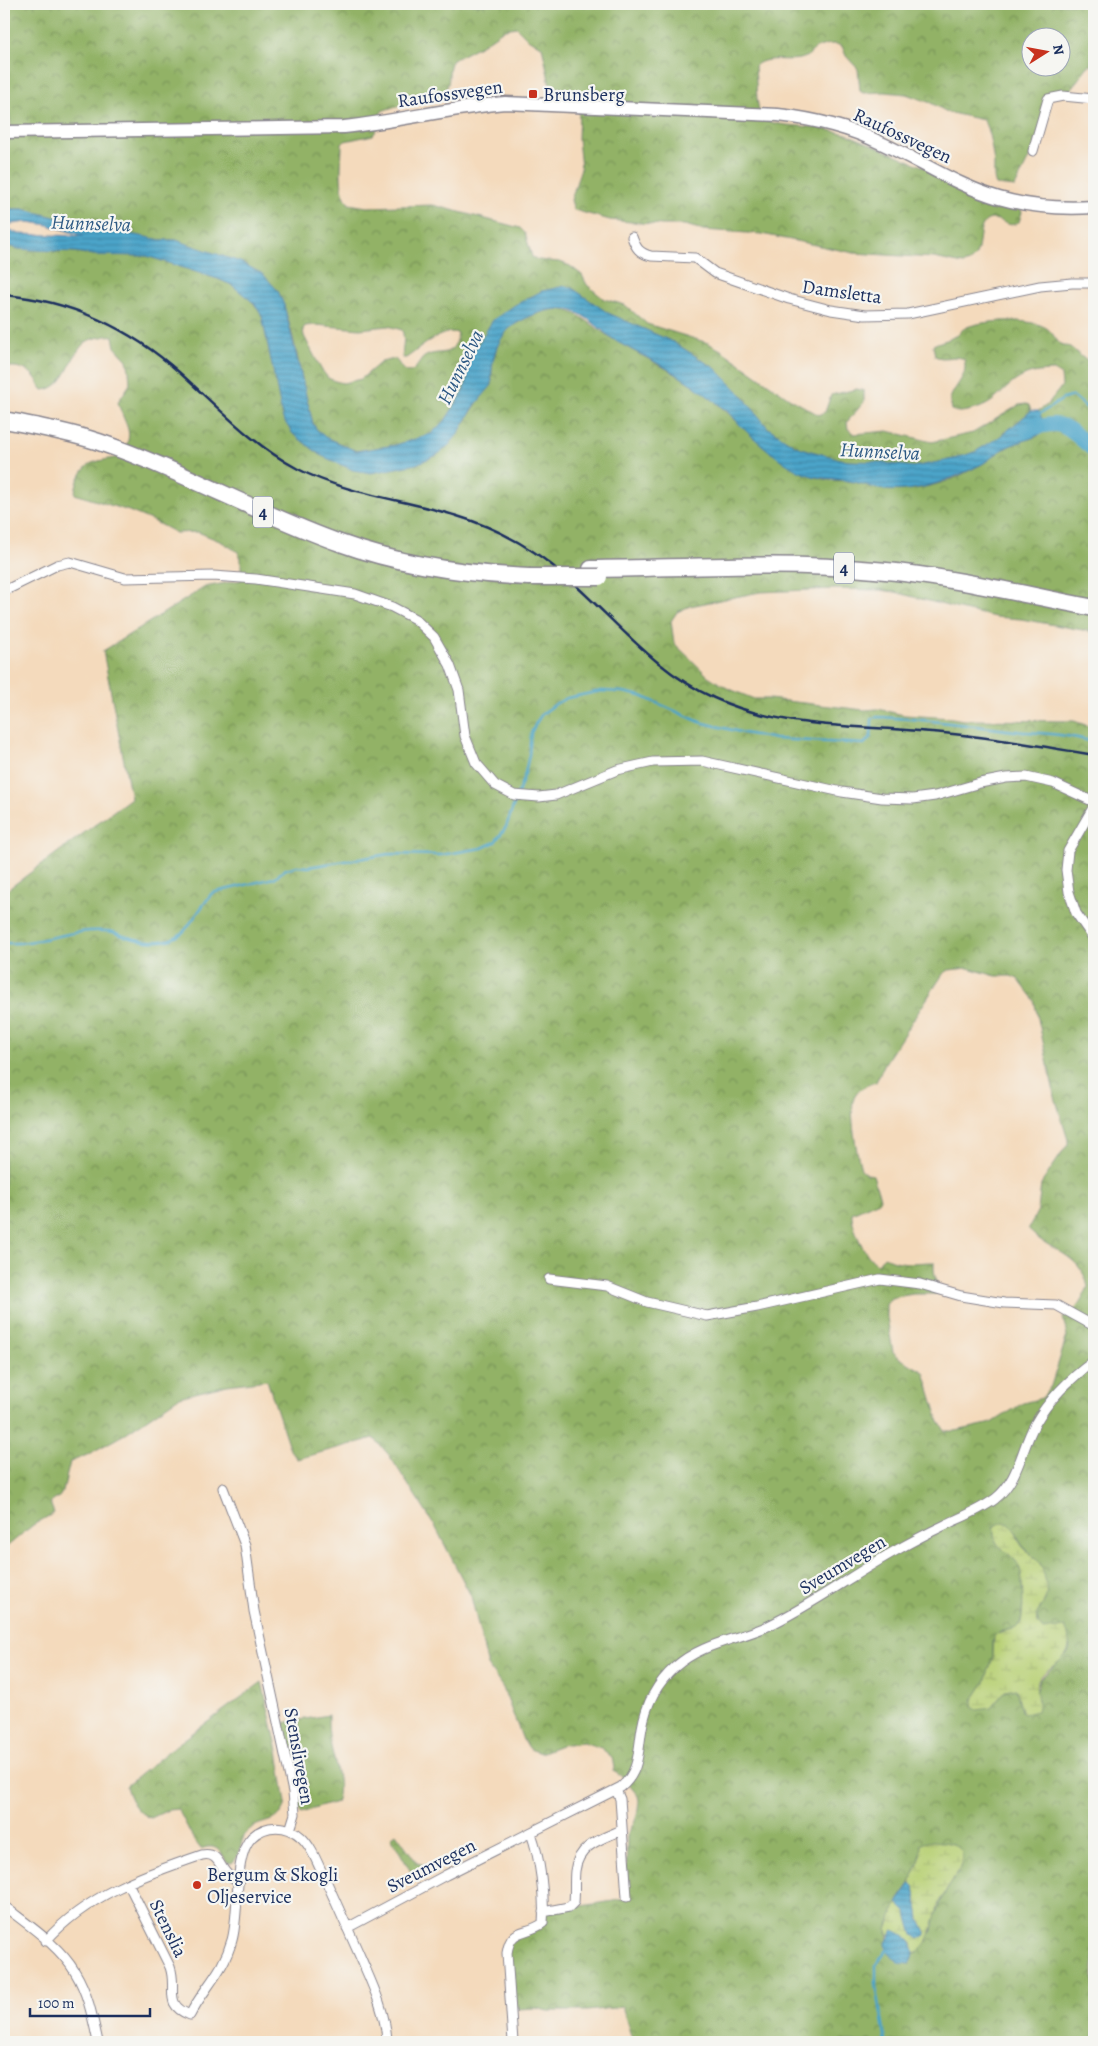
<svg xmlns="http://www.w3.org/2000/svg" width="1098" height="2046" font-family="Alegreya,serif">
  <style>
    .forest { fill: url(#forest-crowns); stroke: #567062; fill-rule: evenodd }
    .wetland { fill: url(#wetland-marsh); stroke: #6a806a }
    .water { fill: url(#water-rules); stroke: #336a94 }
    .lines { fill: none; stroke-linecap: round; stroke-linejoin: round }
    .stream { stroke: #4ba4c9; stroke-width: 2.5 }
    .river { stroke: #4ba4c9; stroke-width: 15 }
    .street-casing { stroke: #88848d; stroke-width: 11 }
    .secondary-casing { stroke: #88848d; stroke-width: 15 }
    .highway-casing { stroke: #88848d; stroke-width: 19 }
    .street { stroke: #fff; stroke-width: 9 }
    .secondary { stroke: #fff; stroke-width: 12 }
    .highway { stroke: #fff; stroke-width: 16 }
    .rail { stroke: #1b2f5e; stroke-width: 2.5 }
    .highway-bridge-casing { stroke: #88848d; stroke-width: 19; stroke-linecap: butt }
    .highway-bridge { stroke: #fff; stroke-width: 16 }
    .poi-dot { fill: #c8321e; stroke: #f6f6f2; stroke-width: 2 }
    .labels { text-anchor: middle; stroke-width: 4.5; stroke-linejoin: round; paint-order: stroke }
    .shield { fill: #f6f6f2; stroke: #5d6b8a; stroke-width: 1 }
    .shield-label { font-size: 18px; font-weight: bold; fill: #1b2f5e }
    .street-label { font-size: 19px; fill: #1b2f5e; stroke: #f6f6f2 }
    .poi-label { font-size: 19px; fill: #1b2f5e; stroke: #f6f6f2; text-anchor: start }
    .water-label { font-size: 20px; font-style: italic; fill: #2c5883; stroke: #f6f6f2 }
  </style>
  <defs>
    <pattern id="forest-crowns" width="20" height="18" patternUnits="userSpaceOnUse" patternTransform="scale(1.25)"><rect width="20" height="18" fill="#92b266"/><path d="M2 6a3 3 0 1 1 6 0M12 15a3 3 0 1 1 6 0" fill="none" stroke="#769157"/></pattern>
    <pattern id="wetland-marsh" width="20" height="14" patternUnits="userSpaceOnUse" patternTransform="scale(1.25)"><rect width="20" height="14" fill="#b8d075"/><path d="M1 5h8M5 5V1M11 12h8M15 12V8" fill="none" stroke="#9eb368"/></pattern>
    <pattern id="water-rules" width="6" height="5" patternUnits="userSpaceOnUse" patternTransform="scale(1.25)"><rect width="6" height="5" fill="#4ba4c9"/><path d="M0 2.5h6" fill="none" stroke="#3e86a6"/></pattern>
  </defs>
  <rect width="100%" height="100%" fill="#f6f6f2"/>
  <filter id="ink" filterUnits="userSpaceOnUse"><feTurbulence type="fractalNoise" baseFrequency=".02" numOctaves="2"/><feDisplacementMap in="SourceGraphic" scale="10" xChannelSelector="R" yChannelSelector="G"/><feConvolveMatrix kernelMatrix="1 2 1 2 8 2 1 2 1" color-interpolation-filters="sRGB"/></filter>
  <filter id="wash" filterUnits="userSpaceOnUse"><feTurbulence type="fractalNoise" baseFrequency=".0096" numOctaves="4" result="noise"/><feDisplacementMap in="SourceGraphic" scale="20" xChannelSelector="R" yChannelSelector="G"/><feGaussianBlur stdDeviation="1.12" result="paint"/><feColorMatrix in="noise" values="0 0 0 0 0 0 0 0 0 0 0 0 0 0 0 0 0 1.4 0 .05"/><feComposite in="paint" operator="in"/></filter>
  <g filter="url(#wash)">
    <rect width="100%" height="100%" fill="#f4dabc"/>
    <path class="forest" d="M 4,4 L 1094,4 L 1094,65 L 1088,66 L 1071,89 L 1057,92 L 1051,97 L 1033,150 L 1015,187 L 996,185 C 993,179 994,171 994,164 C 993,154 989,127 983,120 L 947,112 L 931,103 L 906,94 L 885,92 L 863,93 L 860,91 L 858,69 L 846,56 L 842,46 C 834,42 822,45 815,49 C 812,51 809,56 806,57 C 792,64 767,54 755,66 L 757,99 L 760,117 C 772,127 804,125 820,128 C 829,130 838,132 847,134 L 1020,208 L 1022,212 L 1019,222 C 1008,229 1004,220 993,219 C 977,219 981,242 977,252 C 976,256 973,259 970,262 L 963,264 L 934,258 L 854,253 L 762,234 L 703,230 L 685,225 L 662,225 L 610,220 L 574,210 L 571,200 L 581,168 L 578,139 L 579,111 L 577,96 L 571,91 L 550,85 L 542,46 L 529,40 L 516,27 L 505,29 L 483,44 L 453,60 C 446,68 452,82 445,90 C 435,104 397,104 382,111 C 377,119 379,129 373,135 L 345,141 L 342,144 C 342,162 337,189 349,204 L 367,207 L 433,205 L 520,228 L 525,233 L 532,257 L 538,260 L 560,262 L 570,266 L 582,275 L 587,285 L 604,299 L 625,305 L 647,324 L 708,343 L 721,350 L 789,398 L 819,415 L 825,412 L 831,395 L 857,389 L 864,391 L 864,402 L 847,422 L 848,429 L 854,434 L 888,431 L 932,442 L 973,433 L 1019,405 L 1026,404 L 1029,405 L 1031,411 L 1001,436 L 975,452 L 954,459 L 913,467 L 877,462 L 847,461 L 807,450 L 796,446 L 768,428 L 740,393 L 716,369 L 673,342 L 608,313 L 572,288 L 542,291 L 489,326 L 485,336 L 469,359 L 467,382 L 461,396 L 445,421 L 431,434 L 396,445 L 356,451 L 325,437 L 317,430 L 313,423 C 300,380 296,333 278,291 L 176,240 L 161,240 L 97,228 L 23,209 L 4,209 L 4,138 L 13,137 L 7,101 L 4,97 ZM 1030,38 L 1060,38 L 1060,68 L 1030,68 ZM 316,325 L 360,329 L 388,326 L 402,330 C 406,341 401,348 403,358 L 406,358 C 420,349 441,328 458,333 C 454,362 437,347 423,358 C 418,363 414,375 405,371 C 401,369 399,362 395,359 L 381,362 L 361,379 L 343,383 L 335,381 L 328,378 L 321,369 L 304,336 L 303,329 L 305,326 Z
      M 4,245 L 19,249 L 76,252 L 94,255 L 147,256 L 218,279 L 232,285 L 254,303 L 262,316 L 283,418 L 293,434 L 322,456 L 416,464 L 437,455 L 449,445 L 484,393 L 492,385 C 490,363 496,335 517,323 C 572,293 577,319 621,344 C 648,359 675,372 700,390 C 740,418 777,472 828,480 C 836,481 845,480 854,482 C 864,483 873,488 883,489 C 906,493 936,486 957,477 C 966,472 975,468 984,463 C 991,458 998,452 1006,448 C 1015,442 1027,440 1038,436 L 1040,413 L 1038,411 L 1047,405 L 1062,386 L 1061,375 L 1055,371 C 1045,371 1032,372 1024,376 C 999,388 1000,405 967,411 C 962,412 957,413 952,410 L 950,399 C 955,384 969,376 964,359 C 954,354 944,361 935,356 L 933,345 C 940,341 948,341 955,336 C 959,334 962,329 967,327 C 986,320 1031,317 1048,329 C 1053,333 1055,339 1060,344 L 1070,347 L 1094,367 L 1094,632 L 1021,619 L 995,617 L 959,609 L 895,592 L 880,590 L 835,589 L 760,592 L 690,606 L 677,612 L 671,621 L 674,643 L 708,676 L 727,688 L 754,699 L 769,699 L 864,710 L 878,709 L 904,715 L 952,718 L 963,720 L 1074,721 L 1094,728 L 1094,2042 L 633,2042 L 622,2007 L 587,2011 L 548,2011 L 536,2008 L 518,2009 L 510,2002 L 506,1946 L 540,1921 L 544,1912 L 626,1899 L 627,1836 L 637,1816 L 639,1801 L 638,1796 L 623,1777 L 613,1771 L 614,1768 L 612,1757 L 601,1748 L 583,1742 L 561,1745 L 540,1753 L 530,1749 L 523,1740 L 503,1688 L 488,1666 L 471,1596 L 435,1526 L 389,1455 L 374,1438 L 297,1459 L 290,1450 L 267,1380 L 227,1385 L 179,1397 L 123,1435 L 87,1455 L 70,1462 L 63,1491 L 59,1497 L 50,1503 L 54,1513 L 33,1525 L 4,1549 L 4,888 L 7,890 L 131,798 L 103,651 L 205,587 L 241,580 L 241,558 L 238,552 L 222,542 L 198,532 L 176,533 L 153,521 L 129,511 L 75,494 C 75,484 82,468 92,463 C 100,460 111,459 120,457 C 137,431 125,428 118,402 L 130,384 L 129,370 L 127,360 L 115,347 L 113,336 C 109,335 106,336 101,337 C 96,338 90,339 86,342 C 69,355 68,388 43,390 C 39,386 38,380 34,376 C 27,368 14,365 4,368 ZM 968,968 L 996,976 L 1011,976 L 1018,979 L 1034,1000 L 1055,1097 L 1068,1140 L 1068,1144 L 1041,1184 L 1038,1210 L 1028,1229 C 1047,1251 1081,1252 1088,1287 C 1082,1300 1077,1312 1063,1317 L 1067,1336 L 1051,1386 L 1042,1398 L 1023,1403 L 992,1423 L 956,1431 L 945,1431 L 939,1422 L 924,1372 L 901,1359 L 893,1352 L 886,1312 L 886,1304 L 891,1298 L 913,1294 L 935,1294 L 938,1292 L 934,1270 L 934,1262 C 916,1262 900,1266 884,1256 L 878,1264 C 866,1260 851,1226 852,1213 L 879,1201 L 880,1198 L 873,1175 L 867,1174 L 861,1169 C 857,1155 849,1111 854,1098 C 858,1089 868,1084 876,1082 L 885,1063 L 943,974 L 949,970 ZM 1007,1523 L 1015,1531 L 1022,1545 L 1040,1563 L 1042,1571 L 1045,1601 L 1037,1614 L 1038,1625 L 1043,1630 L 1047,1631 L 1070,1646 L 1068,1653 L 1040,1679 L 1037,1690 L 1023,1714 L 1016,1689 L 1005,1691 L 991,1708 L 973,1700 L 985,1682 L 993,1657 L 993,1640 L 1000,1631 C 1005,1630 1014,1630 1018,1627 C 1025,1622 1023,1573 1019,1566 C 1010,1549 991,1550 994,1526 ZM 921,1844 L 960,1849 L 962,1860 L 960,1868 L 944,1895 L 935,1916 L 932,1930 L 918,1952 L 914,1953 L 912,1961 L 886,1943 L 888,1940 L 887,1930 L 889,1923 L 895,1913 L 899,1899 L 910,1884 L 920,1859 Z
      M 262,1682 L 278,1751 L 286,1803 C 280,1826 260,1818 247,1832 C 239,1841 242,1855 232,1863 L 227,1862 C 220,1850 215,1843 201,1849 L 194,1840 L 178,1809 L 168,1810 L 151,1818 C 137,1814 129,1799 126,1786 L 171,1749 Z
      M 328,1715 C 328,1721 328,1728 329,1735 C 331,1754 344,1784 336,1802 L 301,1813 L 299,1807 L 283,1723 Z
      M 396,1833 L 417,1863 L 428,1866 L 429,1872 L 427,1876 L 419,1881 L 415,1879 L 391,1837 Z"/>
    <path class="wetland" d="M 1004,1522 C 1016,1525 1016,1537 1022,1546 C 1027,1552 1034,1556 1039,1562 C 1044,1570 1049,1591 1045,1600 C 1043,1605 1039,1609 1037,1614 L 1038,1624 L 1043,1630 L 1065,1627 C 1082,1664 1043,1662 1037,1684 C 1035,1693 1040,1702 1037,1711 L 1023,1714 L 1016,1689 L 1005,1691 L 991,1708 L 977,1710 L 974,1708 L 973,1700 L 985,1682 L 993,1657 L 994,1636 C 1003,1628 1012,1632 1019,1626 C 1025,1621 1023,1573 1019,1566 C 1010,1549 991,1550 994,1526 Z
      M 932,1841 C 940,1842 952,1842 958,1847 C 971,1858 951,1883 945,1893 C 941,1899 938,1907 936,1914 C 931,1928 930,1948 914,1953 L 912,1943 L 893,1930 L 889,1936 L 887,1930 L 897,1903 L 907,1913 L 913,1935 L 926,1932 L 919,1919 L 914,1886 L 910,1883 L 920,1859 L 921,1844 Z"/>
    <path class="water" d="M 4,209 L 23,209 L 97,228 L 161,240 L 176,240 L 240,262 L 263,274 L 278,291 L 284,305 L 313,424 L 317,430 L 325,437 L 356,451 L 396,445 L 431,434 L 445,421 L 461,396 L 467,382 L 469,359 L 493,320 L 515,305 L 542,291 L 565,286 L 572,288 L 608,313 L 673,342 L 716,369 L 740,393 L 768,428 L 796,446 L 807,450 L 847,461 L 877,462 L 913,467 L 954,459 L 975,452 L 1001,436 L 1031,411 L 1038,411 L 1040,413 L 1045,431 C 1034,439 1020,441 1007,447 C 998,451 991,459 982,464 C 952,479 919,493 885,490 C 875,489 865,484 855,482 C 838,478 821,480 803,473 C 785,466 754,439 740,425 C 736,420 732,415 727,411 C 706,394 683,377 659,364 C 645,356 631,350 618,342 C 601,332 585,311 564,309 C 548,308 531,315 517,323 C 496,335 490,363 492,385 L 475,405 L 458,434 L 449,445 L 437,455 L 416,464 L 371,473 L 353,470 L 322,456 L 293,434 L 283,419 L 262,316 L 254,303 L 232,285 L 218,279 L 147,256 L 94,255 L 76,252 L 19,249 L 4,245 L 4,228 L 19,234 L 83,236 L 48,225 L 28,222 L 4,225 L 4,227 Z
      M 910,1884 L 914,1886 L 919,1919 L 926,1932 L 926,1935 L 919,1939 L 913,1935 L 907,1913 L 897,1903 Z
      M 893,1930 C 908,1934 920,1950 910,1964 L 899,1963 L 887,1950 L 886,1943 Z"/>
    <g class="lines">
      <path class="stream" d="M 1038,415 L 1063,399 L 1073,396 L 1094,414
        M 4,943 C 39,945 72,928 107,931 C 112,931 116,933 121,935 C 141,942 171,947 186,929 L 212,893 L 274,878 L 286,869 L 297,866 L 308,867 L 389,854 L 441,855 L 482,848 L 495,842 L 506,827 L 525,773 L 529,755 L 531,733 L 536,723 L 542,714 L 557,703 L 567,698 L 601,691 L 623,692 L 641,696 L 700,722 L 744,733 L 775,739 L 864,744 L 871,737 L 872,719 L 875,717 C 917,718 958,724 999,729 C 1032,734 1061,732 1094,742
        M 886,2042 L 876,1984 L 876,1965 L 887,1950"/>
      <path class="river" d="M 1027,430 C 1066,418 1064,426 1094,450"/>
    </g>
  </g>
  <g filter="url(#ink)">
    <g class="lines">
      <defs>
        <path id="street" d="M 1033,151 L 1048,99 L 1063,96 L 1094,99
          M 632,237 C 636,248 639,253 651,256 L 695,258 L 715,273 L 789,299 L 831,310 L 865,315 L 908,314 L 1040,286 L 1072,283 L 1094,283
          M 4,591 L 57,565 L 70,562 L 125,578 L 213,576 L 256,579 L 355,594 L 392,607 L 415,619 L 434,637 L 450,665 L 459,690 L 465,736 L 476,763 L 495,785 L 514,795 L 539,797 L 556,795 L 617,770 L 653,762 L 702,761 L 842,792 L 882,798 L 913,799 L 935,796 L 980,783 L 1006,778 L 1026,777 L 1053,783 L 1094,802
          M 1094,806 L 1068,851 L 1066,870 L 1069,892 L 1076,913 L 1094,939
          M 549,1279 L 607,1286 L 647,1302 L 707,1316 L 757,1307 L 880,1279 L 920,1284 L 961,1296 L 1004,1303 L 1056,1305 L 1094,1326
          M 223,1488 L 245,1545 L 254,1611 L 293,1792 L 295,1814 L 290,1830
          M 616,1790 L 620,1799 L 627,1897
          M 128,1883 L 170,1967 C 178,1989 162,2004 190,2015 C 204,1987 223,1973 232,1940 C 240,1913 233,1855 252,1837 C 266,1824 287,1824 301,1837 C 313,1848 319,1868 327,1883 C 339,1909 351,1936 363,1963 C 374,1988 386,2014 387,2042
          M 4,1906 C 28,1925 59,1945 75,1972 C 88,1993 93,2019 98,2042
          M 543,1912 L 569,1907 L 574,1902 C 575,1892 574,1881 575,1871 C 578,1845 601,1839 622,1830
          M 347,1928 L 446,1875 L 621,1787 C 640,1772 638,1750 642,1728 C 646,1705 657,1683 675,1667 C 702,1643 737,1640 768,1626 C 812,1605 852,1575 895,1551 C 911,1542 928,1533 945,1525 C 962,1517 980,1510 995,1499 C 1019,1480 1021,1449 1035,1424 C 1049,1399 1072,1377 1094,1361
          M 46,1941 C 86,1895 146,1874 202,1855 C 224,1851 217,1877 240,1880
          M 513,2042 L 507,1953 C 511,1926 526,1936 543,1923 C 545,1896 540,1858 531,1833"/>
        <path id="secondary" d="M 4,132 L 344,127 C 398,121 451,108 505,103 L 778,115 C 815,119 848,127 881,143 C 921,161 957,186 999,198 C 1030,207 1062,209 1094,207"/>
        <path id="highway" d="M 4,420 C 36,426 68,432 99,442 C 182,470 258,514 340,543 C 401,565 464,574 529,577
          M 591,569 C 686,568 780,561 875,570 C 948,576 1022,594 1094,608"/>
      </defs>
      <use href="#street" class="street-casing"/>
      <use href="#secondary" class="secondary-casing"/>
      <use href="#highway" class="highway-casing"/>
      <use href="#street" class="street"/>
      <use href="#secondary" class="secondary"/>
      <use href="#highway" class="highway"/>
      <path class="rail" d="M 4,295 C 70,300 131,329 180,373 C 218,407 252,445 298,469 C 348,495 404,499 457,516 C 484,524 510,536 534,552 C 599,596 641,665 714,698 C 779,728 848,725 918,731 C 978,735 1036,745 1094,755"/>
      <defs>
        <path id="highway-bridge" d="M 529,577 L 599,577"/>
      </defs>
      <use href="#highway-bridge" class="highway-bridge-casing"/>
      <use href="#highway-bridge" class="highway-bridge"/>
    </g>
  </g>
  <g class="poi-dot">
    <rect x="528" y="89" width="10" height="10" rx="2.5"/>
    <circle cx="197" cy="1885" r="5"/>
  </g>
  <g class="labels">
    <g class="shield">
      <rect x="253" y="496.5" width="20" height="31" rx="4"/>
      <rect x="834" y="552.5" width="20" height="31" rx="4"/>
    </g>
    <g class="shield-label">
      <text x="263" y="518">4</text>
      <text x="844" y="574">4</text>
    </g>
    <g class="street-label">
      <text transform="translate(450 93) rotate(-8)" y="7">Raufossvegen</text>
      <text transform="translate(903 135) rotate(25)" y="7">Raufossvegen</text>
      <text transform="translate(842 291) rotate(8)" y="7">Damsletta</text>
      <text transform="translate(842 1564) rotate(-31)" y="7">Sveumvegen</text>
      <text transform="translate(300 1756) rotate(80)" y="7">Stenslivegen</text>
      <text transform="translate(431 1865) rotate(-27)" y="7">Sveumvegen</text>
      <text transform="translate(169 1928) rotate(64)" y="7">Stenslia</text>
    </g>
    <g class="poi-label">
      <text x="543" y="101">Brunsberg</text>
      <text x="207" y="1881">Bergum &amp; Skogli<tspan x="207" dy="22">Oljeservice</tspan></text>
    </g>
    <g class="water-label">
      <text transform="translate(91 223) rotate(2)" y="7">Hunnselva</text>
      <text transform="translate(460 367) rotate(-64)" y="7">Hunnselva</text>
      <text transform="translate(880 451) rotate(3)" y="7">Hunnselva</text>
    </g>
  </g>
  <rect width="1098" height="2046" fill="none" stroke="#f6f6f2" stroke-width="20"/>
  <g transform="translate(1046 52) rotate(79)"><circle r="24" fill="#f6f6f2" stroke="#9ea6b7"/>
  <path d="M0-4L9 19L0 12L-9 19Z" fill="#c8321e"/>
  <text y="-8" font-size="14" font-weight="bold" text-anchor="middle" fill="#1b2f5e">N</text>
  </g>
  <path d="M30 2008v8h120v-8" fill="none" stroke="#1b2f5e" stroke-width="2.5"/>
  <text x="38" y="2008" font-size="15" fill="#1b2f5e" stroke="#f6f6f2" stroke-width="4" paint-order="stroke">100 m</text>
</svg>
